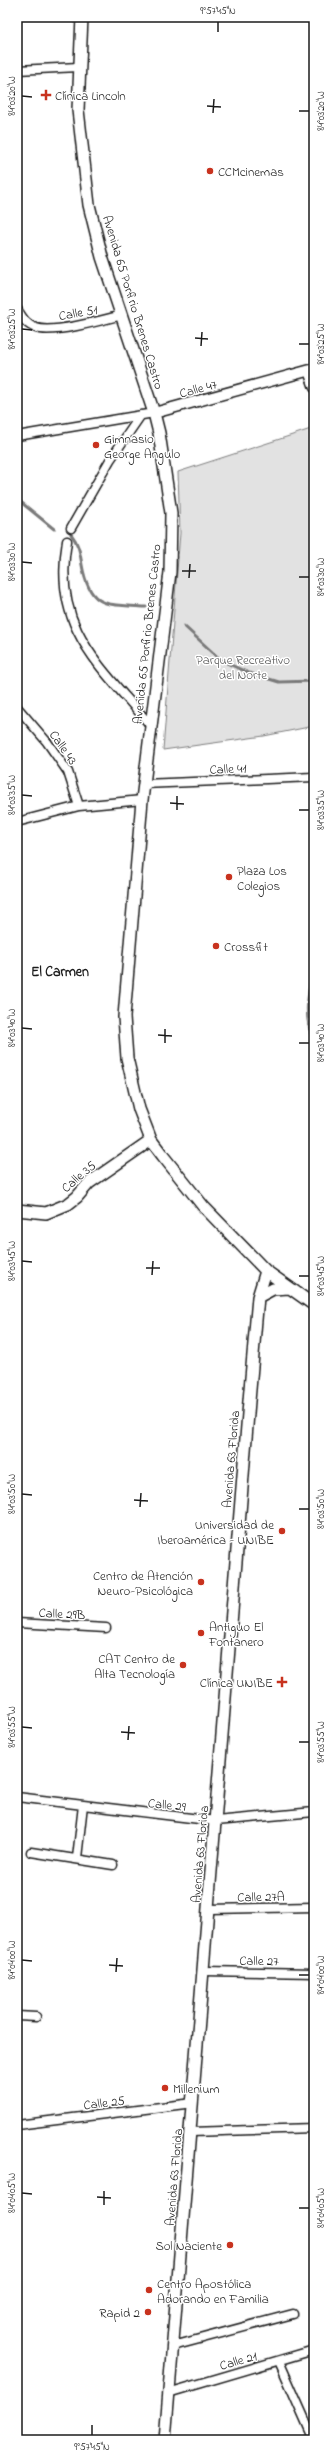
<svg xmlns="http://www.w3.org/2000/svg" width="331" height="2457" font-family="'Indie Flower',sans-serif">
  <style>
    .green { fill: #e2e2e2; stroke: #7f7f7f }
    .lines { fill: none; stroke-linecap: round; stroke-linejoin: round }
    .stream { stroke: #7a7a7a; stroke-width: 3 }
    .minor-casing { stroke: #1c1c1c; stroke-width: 11 }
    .tertiary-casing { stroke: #1c1c1c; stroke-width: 13 }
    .secondary-casing { stroke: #1c1c1c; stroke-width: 14 }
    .minor { stroke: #fff; stroke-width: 8 }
    .tertiary { stroke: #fff; stroke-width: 10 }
    .secondary { stroke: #fff; stroke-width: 11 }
    .ticks { fill: none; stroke: #1c1c1c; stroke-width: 1.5 }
    .poi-dot { fill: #c8321e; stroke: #fff; stroke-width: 1.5 }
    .labels { text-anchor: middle; stroke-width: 3; stroke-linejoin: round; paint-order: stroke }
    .poi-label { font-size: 13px; fill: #1c1c1c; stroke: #fff; text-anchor: start }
    .street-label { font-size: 13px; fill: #1c1c1c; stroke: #fff }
    .park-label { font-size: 13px; fill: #575757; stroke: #fff }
    .neighbourhood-label { font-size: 14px; font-weight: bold; fill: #1c1c1c; stroke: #fff }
    .neatline { fill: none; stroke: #1c1c1c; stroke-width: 1.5 }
    .ticks-label { font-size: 10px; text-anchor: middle; fill: #1c1c1c }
  </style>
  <rect width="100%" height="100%" fill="#fff"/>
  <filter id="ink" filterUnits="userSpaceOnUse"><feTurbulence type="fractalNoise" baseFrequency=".025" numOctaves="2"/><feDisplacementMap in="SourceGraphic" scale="8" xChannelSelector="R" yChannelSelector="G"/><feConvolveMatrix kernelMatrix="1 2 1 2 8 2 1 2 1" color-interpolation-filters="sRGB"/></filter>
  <g filter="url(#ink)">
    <path class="green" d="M 314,428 L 314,726 L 264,736 L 163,750 L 180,533 L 178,472 Z"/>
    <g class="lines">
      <path class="stream" d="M 17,499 L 54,529
        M 71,534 C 79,544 80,553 82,565 C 90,610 108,604 146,607
        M 184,626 L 222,661 L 249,673 L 279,682 L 314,681
        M 314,964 C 309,989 302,1017 314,1040"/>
      <defs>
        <path id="minor" d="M 17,70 L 79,67
          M 17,309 C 22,317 26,325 36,328 C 53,334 103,320 122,315
          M 308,371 L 314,388
          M 17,436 L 154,413
          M 71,528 L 110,460 L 141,415
          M 67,541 C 52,628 99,664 150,725
          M 17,707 L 47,742 L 68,772 L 79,806
          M 143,784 L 314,777
          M 17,822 L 79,806 L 142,800
          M 17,1623 L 106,1628
          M 17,1797 L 216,1821 L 314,1812
          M 31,1852 L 113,1865
          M 77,1858 L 83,1805
          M 209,1909 L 314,1907
          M 204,1971 L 314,1973
          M 17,2016 L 36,2017
          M 17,2125 L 193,2103
          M 191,2132 L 314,2128
          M 173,2346 L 293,2314
          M 279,2361 L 314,2440
          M 168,2393 L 314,2350"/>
        <path id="tertiary" d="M 154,413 L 314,369"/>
        <path id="secondary" d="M 82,17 L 78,110 L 89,205 L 102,257 L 154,413 L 159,433 L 171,513 L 170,572 L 142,800 L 124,1017 L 127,1058 L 139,1109 L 151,1140 L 163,1156 L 203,1206 L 266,1271 L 314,1305
          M 17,1210 L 46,1213 L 68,1204 L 77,1197 L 89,1183 L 151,1140
          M 258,1297 L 273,1289 L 289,1288
          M 165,2440 L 249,1401 L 258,1297 L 266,1271"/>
      </defs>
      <use href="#minor" class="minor-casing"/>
      <use href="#tertiary" class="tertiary-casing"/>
      <use href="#secondary" class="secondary-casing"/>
      <use href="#minor" class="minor"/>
      <use href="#tertiary" class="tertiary"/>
      <use href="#secondary" class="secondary"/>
    </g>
  </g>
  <path class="ticks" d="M 218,32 L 218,22M 22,96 L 32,97M 207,106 L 221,107M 299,111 L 309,111M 213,113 L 214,99M 22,329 L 32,330M 195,338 L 208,339M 299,344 L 309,344M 201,346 L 202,332M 22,562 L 32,563M 182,571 L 196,571M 299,577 L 309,577M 189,578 L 190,564M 22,795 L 32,796M 170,803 L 184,804M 177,810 L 177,796M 299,810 L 309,810M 22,1028 L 32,1029M 158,1035 L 172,1036M 165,1043 L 165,1029M 299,1043 L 309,1043M 22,1261 L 32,1262M 146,1268 L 160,1268M 152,1275 L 153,1261M 299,1276 L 309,1276M 22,1494 L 32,1495M 134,1500 L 148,1501M 140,1507 L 141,1493M 299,1509 L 309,1509M 22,1727 L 32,1728M 121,1732 L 135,1733M 128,1740 L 129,1726M 299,1742 L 309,1742M 22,1960 L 32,1961M 109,1965 L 123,1966M 116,1972 L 117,1958M 299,1975 L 309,1975M 22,2193 L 32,2194M 97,2197 L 111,2198M 104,2205 L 104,2191M 299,2208 L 309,2208M 92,2435 L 92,2425"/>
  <g class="poi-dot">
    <path d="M44 89h4v4h4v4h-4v4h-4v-4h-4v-4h4z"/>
    <circle cx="210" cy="171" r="4"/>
    <circle cx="96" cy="445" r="4"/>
    <circle cx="229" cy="877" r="4"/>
    <circle cx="216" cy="946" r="4"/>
    <circle cx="282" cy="1531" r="4"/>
    <circle cx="201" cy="1582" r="4"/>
    <circle cx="201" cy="1633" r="4"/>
    <circle cx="183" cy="1665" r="4"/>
    <path d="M280 1676h4v4h4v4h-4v4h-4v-4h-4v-4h4z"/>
    <circle cx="165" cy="2088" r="4"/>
    <circle cx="230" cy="2245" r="4"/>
    <circle cx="149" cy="2290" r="4"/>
    <circle cx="148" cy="2312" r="4"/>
  </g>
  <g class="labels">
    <g class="poi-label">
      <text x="55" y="100">Clínica Lincoln</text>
      <text x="218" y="176">CCMcinemas</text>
      <text x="104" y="443">Gimnasio<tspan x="104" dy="15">George Angulo</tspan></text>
      <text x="237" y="875">Plaza Los<tspan x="237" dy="15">Colegios</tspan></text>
      <text x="224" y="951">Crossfit</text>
      <text x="274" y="1529" text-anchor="end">Universidad de<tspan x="274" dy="15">Iberoamérica - UNIBE</tspan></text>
      <text x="193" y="1580" text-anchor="end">Centro de Atención<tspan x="193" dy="15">Neuro-Psicológica</tspan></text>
      <text x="209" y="1631">Antiguo El<tspan x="209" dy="15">Fontanero</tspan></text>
      <text x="175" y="1663" text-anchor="end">CAT Centro de<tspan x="175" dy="15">Alta Tecnología</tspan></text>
      <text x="273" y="1687" text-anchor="end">Clínica UNIBE</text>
      <text x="173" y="2093">Millenium</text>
      <text x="222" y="2250" text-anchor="end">Sol Naciente</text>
      <text x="157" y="2288">Centro Apostólica<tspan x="157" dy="15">Adorando en Familia</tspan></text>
      <text x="140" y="2317" text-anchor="end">Rapid 2</text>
    </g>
    <g class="street-label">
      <text transform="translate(134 302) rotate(73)" y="5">Avenida 65 Porfirio Brenes Castro</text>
      <text transform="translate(78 312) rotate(-10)" y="5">Calle 51</text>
      <text transform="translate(198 388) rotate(-15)" y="5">Calle 47</text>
      <text transform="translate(146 634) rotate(-84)" y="5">Avenida 65 Porfirio Brenes Castro</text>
      <text transform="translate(64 747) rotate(55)" y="5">Calle 43</text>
      <text transform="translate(228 768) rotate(-2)" y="5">Calle 41</text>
      <text transform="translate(78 1176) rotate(-41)" y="5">Calle 35</text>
      <text transform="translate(230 1459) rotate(-85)" y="5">Avenida 63 Florida</text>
      <text transform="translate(62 1613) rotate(3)" y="5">Calle 29B</text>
      <text transform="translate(167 1804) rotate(6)" y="5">Calle 29</text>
      <text transform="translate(199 1854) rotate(-85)" y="5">Avenida 63 Florida</text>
      <text transform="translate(261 1896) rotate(-1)" y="5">Calle 27A</text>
      <text transform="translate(259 1960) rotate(1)" y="5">Calle 27</text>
      <text transform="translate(104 2102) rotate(-7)" y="5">Calle 25</text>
      <text transform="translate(173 2177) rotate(-85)" y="5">Avenida 63 Florida</text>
      <text transform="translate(238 2360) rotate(-16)" y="5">Calle 21</text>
    </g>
    <g class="park-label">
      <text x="243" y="664">Parque Recreativo<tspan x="243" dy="15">del Norte</tspan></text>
    </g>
    <g class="neighbourhood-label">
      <text x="60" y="976">El Carmen</text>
    </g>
  </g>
  <rect width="331" height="2457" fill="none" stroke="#fff" stroke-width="44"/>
  <rect x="22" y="22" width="287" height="2413" class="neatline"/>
  <g class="ticks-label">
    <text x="218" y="14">9°57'45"N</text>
    <text transform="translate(11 96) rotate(-90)" y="4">84°03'20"W</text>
    <text transform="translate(320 111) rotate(-90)" y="4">84°03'20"W</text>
    <text transform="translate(11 329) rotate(-90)" y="4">84°03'25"W</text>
    <text transform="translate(320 344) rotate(-90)" y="4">84°03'25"W</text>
    <text transform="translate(11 562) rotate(-90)" y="4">84°03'30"W</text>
    <text transform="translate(320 577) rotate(-90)" y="4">84°03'30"W</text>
    <text transform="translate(11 795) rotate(-90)" y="4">84°03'35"W</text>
    <text transform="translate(320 810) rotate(-90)" y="4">84°03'35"W</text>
    <text transform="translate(11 1028) rotate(-90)" y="4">84°03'40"W</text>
    <text transform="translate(320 1043) rotate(-90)" y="4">84°03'40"W</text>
    <text transform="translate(11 1261) rotate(-90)" y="4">84°03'45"W</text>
    <text transform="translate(320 1276) rotate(-90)" y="4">84°03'45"W</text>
    <text transform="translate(11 1494) rotate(-90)" y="4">84°03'50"W</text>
    <text transform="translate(320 1509) rotate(-90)" y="4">84°03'50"W</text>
    <text transform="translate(11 1727) rotate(-90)" y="4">84°03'55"W</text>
    <text transform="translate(320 1742) rotate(-90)" y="4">84°03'55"W</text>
    <text transform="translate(11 1960) rotate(-90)" y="4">84°04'00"W</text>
    <text transform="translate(320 1975) rotate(-90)" y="4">84°04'00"W</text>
    <text transform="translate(11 2193) rotate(-90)" y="4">84°04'05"W</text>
    <text transform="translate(320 2208) rotate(-90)" y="4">84°04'05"W</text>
    <text x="92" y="2450">9°57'45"N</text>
  </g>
</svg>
